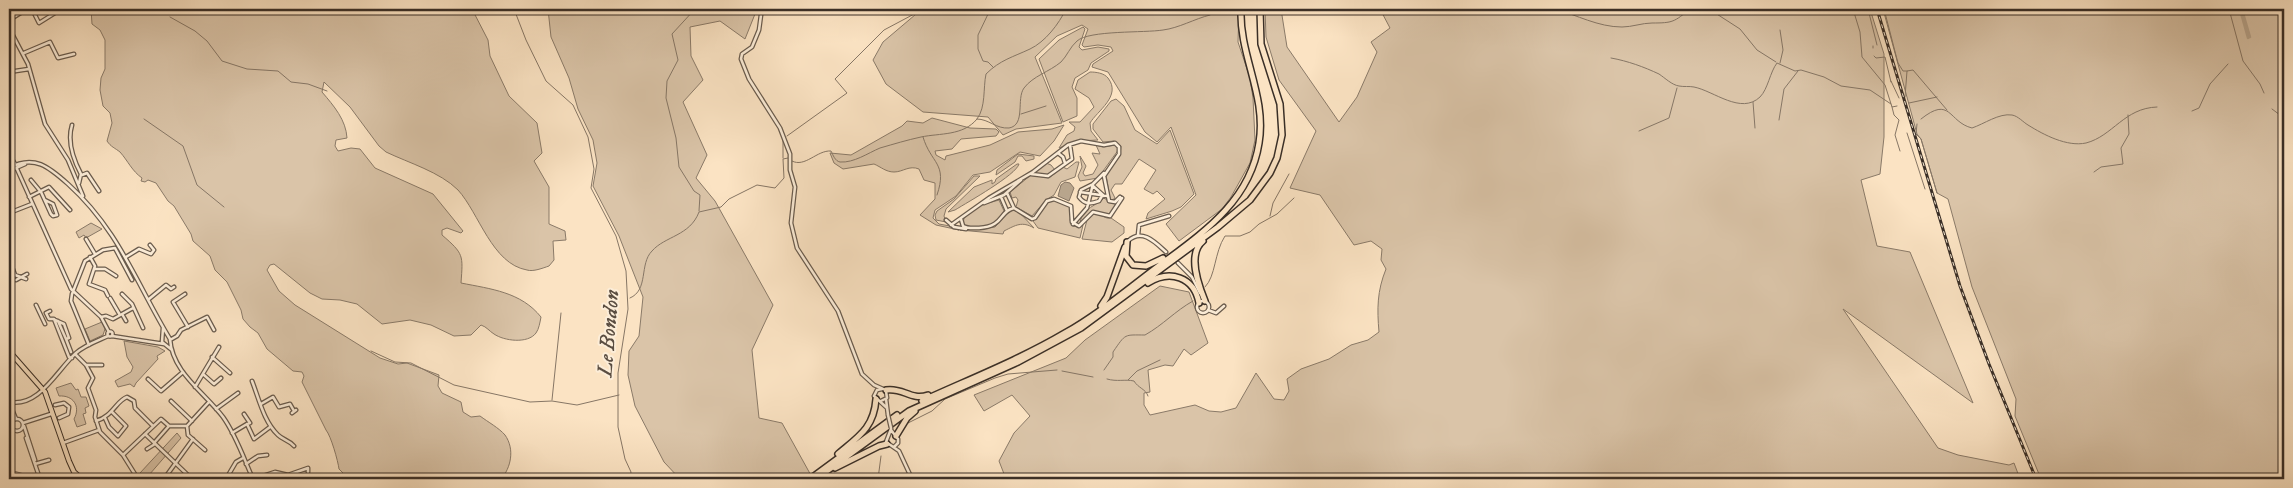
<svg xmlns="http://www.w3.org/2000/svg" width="2293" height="488" font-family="'IM FELL DW Pica',serif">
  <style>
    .green { fill: #dac4a8; stroke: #8a7a68 }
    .water { fill: #b9a68e; stroke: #867665 }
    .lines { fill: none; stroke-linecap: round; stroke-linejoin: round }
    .stream { stroke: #867665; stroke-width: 1 }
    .canal { stroke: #b9a68e; stroke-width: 2.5 }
    .minor-casing { stroke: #6a5c4e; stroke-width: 5 }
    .major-casing { stroke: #3a2f27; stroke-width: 6 }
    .highway-casing { stroke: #3a2f27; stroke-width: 8 }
    .minor { stroke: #fcedd8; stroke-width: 2.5 }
    .major { stroke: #fbe3c3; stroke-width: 4 }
    .highway { stroke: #fbe3c3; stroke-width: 5 }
    .rail-casing { stroke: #3a2f27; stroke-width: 3 }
    .rail { stroke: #fcedd8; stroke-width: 1; stroke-dasharray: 4; stroke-linecap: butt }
    .minor-bridge-casing { stroke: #6a5c4e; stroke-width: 5; stroke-linecap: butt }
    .minor-bridge { stroke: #fcedd8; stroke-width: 2.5 }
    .labels { text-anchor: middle; stroke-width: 4; stroke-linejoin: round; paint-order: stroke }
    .water-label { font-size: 21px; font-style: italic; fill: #5a4d41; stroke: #fcedd8 }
  </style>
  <rect width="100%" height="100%" fill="#fbe3c3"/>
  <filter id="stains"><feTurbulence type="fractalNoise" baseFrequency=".004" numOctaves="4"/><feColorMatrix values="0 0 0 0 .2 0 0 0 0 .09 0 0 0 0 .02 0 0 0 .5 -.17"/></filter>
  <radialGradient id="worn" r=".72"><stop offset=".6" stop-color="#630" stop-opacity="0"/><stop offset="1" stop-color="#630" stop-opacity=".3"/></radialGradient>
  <path class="green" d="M 91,9 L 472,9 L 488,40 L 490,56 L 509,96 L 537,123 L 542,153 L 534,161 L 549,187 L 549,224 L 565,231 L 566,240 L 553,241 L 554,260 L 549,266 C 543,268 533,272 527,270 C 492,264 479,213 458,190 C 440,172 409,163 386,152 L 379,146 L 350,107 L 324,82 L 322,92 C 334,106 346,120 347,138 L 336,140 L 335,146 L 338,151 L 351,148 L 360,149 L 375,168 L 433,194 L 463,231 L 461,233 L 447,228 L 442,230 L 442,235 C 464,254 463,255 461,283 C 491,289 521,292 541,317 C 540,322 539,329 536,333 C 528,344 504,341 494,334 C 489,331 487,327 481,325 L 471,335 L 454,336 L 431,325 L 410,320 L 382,324 L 357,304 L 340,300 L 322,299 L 310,293 L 274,264 L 270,265 L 267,270 L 279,291 L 295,305 L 380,358 L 398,364 L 407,363 L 439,375 L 438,386 L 442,393 L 461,402 L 463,412 L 471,417 L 480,416 C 488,422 499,428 505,435 C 515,449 511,468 501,479 L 344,479 L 344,474 L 339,469 C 338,461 331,436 326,430 L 302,382 L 304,376 L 302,372 L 293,371 L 267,349 L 258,333 L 250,327 L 243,319 L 241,310 L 227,282 L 215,270 L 210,256 L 193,241 L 191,234 L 174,206 L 168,201 L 156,183 L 148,180 L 145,182 L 141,181 L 142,178 C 132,171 128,161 120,152 C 115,148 111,147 107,141 L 112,123 L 110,113 L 103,106 L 100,90 L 101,78 L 105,69 L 105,40 L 100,30 L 92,24 Z
    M 548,9 L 757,9 L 745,39 L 720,21 L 690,27 L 691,56 L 703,80 L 683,102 L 707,155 L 696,178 L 715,201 L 773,305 L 752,350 L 759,418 L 782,423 L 813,479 L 680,479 L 664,462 L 635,406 L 628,375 L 629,351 L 639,336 L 643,297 L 619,236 L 593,186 L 597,163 L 593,140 L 578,109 L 569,78 L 551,37 Z
    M 922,9 L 1239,9 L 1238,42 L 1250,78 L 1253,98 L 1255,140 L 1250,163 L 1231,197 L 1222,209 L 1179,241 L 1166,224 L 1196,195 L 1171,127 L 1157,142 L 1145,132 L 1108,72 L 1092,67 L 1093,64 L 1113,51 L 1111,47 L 1098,45 L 1084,47 L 1082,45 L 1088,29 L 1082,25 L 1057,36 L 1035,57 L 1062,123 L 1016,129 L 1003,135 L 988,117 L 923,112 L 886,84 L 873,60 L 883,42 Z
    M 1265,9 L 1281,9 L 1287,47 L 1339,122 L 1357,97 L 1377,52 L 1371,42 L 1390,28 L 1380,9 L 1870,9 L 1884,54 L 1884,137 L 1880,174 L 1861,180 L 1877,246 L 1910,252 L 1973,403 L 1843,309 L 1938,448 L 1958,455 L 2009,465 L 2014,463 L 2020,479 L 1006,479 L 999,461 L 1014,433 L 1030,416 L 1012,395 L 984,411 L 974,395 L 1066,358 L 1085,340 L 1160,286 L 1189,292 L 1208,343 L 1191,355 L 1184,349 L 1173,366 L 1165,365 L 1148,370 L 1150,392 L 1144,393 L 1144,405 L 1150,415 L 1195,405 L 1209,411 L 1221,412 L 1236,408 L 1256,373 L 1274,399 L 1284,400 L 1289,391 L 1287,379 L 1301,369 L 1329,359 L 1351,345 L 1368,340 L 1379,332 C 1377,309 1377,291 1386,269 L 1381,260 L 1382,249 L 1371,241 L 1354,245 L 1320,195 L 1290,188 L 1316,131 L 1279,80 L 1266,37 Z
    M 1883,9 L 2284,9 L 2284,479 L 2041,479 L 2015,416 L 2016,399 L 1972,287 L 1948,199 L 1937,193 L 1921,139 L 1917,134 Z
    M 1083,27 L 1085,29 L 1079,47 L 1082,50 L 1098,47 L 1109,49 L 1109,51 L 1091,63 L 1088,70 L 1075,78 L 1072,87 L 1077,98 L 1077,116 L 1063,122 L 1039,59 L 1059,40 Z
    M 1090,72 C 1096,72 1104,73 1108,78 C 1122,96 1097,111 1090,123 L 1091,131 L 1098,140 L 1077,141 L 1059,148 L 1067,135 L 1074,131 L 1075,127 L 1069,122 L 1080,122 L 1094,107 L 1089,98 L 1075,89 L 1078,80 Z
    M 1116,99 L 1124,106 L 1135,130 L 1157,144 L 1170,130 L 1194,194 L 1181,207 L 1172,211 L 1146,219 L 1148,213 L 1165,199 L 1157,191 L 1153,194 L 1144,189 L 1156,170 L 1139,159 L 1122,184 L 1115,184 L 1111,190 L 1115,198 L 1111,201 L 1110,199 L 1106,175 L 1120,155 L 1121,146 L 1114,141 L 1103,142 L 1093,129 L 1093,124 L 1111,101 Z
    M 932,118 L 970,128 L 996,129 L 999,132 L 996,136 L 961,139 L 952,149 L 935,151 L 936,155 L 945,160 L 946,156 L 990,145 L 1018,132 L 1052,129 L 1064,125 L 1054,141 L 1040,156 L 1020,152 L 990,172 L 973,175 L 956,196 L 935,210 L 933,218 L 939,224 L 950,226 L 959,230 L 936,225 L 920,215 L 935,199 L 935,183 L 924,180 L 919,169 C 909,165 903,172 894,172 C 886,172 881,167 874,164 L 843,169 L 834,163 L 830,153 L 851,155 L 902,126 L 907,121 L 923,123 Z
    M 1096,145 L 1103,147 L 1115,145 L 1119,149 L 1098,178 L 1080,181 L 1078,176 L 1082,167 L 1080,156 L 1086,166 L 1083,173 L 1085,176 L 1093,174 L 1098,165 L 1092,153 L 1100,154 Z
    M 1018,154 L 1034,156 L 1034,159 L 1026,161 L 1022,156 L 1018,156 L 1015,162 L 996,175 L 997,170 Z
    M 1076,162 L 1079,162 L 1075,177 L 1061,182 L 1054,195 L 1046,200 L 1032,216 L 1016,207 L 1018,200 L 1016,197 L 1012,198 L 1010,192 L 1031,175 L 1049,178 L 1063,167 L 1067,169 Z
    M 1046,163 L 1051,165 L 1055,170 L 1046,176 L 1033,173 Z
    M 1017,164 L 1019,164 C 1016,175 968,202 955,210 L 948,212 L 974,187 L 992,180 L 992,184 L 995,182 L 996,179 Z
    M 974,176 L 980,176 L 946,209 L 944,216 L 946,222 L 936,220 L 935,215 L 937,211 L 954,199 Z
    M 1104,198 L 1111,203 L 1120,200 L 1110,215 L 1093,211 L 1083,222 L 1080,222 C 1083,207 1097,206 1104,198 Z
    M 999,200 L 1004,211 C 998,225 977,233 963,224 L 964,218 L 981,205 Z
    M 1054,200 L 1070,206 L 1072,212 L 1070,220 L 1073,226 L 1079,227 L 1083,225 L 1080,238 L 1038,228 L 1033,221 L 1046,203 Z
    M 1013,210 L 1019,212 L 1034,228 C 1022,221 1016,225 1004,231 L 1003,234 L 960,230 L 995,227 L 1008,213 Z
    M 1095,213 L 1107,218 L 1111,218 L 1124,227 L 1124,233 L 1112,242 L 1082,239 L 1087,220 Z
    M 91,223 L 102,229 L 86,238 L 84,235 L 79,238 L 76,232 Z
    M 102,322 L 105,329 L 103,335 L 90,341 L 85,329 Z
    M 124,341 L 158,347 L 165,351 L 157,356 L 158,359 L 136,383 L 134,387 L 130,384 L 118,387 L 115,381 L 131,372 L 133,367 L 127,357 Z
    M 71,383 L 76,390 L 78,389 L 81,397 L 86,397 L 89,406 L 85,408 L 86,413 L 83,414 L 86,424 L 77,427 L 74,419 C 81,406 73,395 59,396 L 56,388 Z
    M 177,433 L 181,438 L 149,475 L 144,476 L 140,473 Z
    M 14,471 L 24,474 L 30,479 L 9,479 L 9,472 Z"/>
  <path class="water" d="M 2282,142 L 2284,152 L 2284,207 L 2281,207 L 2283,162 L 2279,143 Z
    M 1065,182 L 1070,183 L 1074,188 L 1069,201 L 1058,196 L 1061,185 Z"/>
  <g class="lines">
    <path class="stream" d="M 514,9 L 526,40 L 546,81 L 573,105 L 588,137 L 594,169 L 591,188 L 616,236 L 626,271 L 628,309 L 618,373 L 618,427 L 625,459 L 631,472 L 630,479
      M 695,9 L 672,34 L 678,60 L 667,81 L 666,98 L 676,138 L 679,167 L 694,191 L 700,195 L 699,211
      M 1555,9 C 1577,15 1598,27 1622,27 C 1632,27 1642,23 1652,23 C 1673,23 1674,22 1690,9
      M 1709,9 L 1740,29 L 1757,50 L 1776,62
      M 1853,9 L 1860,32 L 1862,57 L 1885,85 L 1892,107 L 1897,106
      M 1868,9 L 1877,45
      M 1884,9 L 1898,63 L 1903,71 L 1907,71
      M 2229,9 L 2243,61 L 2260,84 L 2264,93
      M 990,10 L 978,35 L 978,49 L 983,61 L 988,62 L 993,67
      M 170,17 L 195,31 L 207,41 L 222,61 L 247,69 L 278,71 L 291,82 L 308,84 L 327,91
      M 1873,48 L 1873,46
      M 1874,56 L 1876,58 L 1885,57 L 1891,82
      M 1611,58 C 1628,61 1644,67 1659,74 C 1665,78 1672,85 1679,86 C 1684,87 1689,86 1694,87 C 1714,91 1741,115 1760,97 C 1768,89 1770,72 1777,63 L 1795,71 L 1801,70 L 1824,77 L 1841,86 L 1870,90 L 1891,104
      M 1780,63 L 1783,50 L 1780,30
      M 1891,81 L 1899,98
      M 1905,97 L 1907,71 L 1913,70 L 1947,110
      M 1753,102 L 1755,128
      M 1909,103 L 1937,97
      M 1892,107 L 1894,115 L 1899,120 L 1895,135 L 1900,151
      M 2272,109 L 2284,118
      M 2192,111 L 2199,108 L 2210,84 L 2228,64
      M 1021,114 L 1046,106
      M 144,119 L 183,146 L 197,185 L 224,207
      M 977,119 C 989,119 996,129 1009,128 C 1026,125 1016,99 1024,88 C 1033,76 1049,72 1061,62 C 1067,56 1070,47 1077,41 C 1089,30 1145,33 1163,30 C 1179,28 1194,19 1210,15
      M 1921,119 C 1951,95 1948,122 1972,128 C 1984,124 1999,113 2012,115 C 2018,116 2023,122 2028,125 C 2044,135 2067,147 2086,143 C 2113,136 2124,108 2157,107
      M 1779,120 L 1784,89 L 1798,71
      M 1917,124 L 1916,134 L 1921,139 L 1937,193
      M 1639,131 L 1669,118 L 1677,88
      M 1907,133 L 1925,189
      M 787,136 L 847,93 L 835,79 L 884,30 L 916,13 L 919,9
      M 923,137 C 931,164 948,163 937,195
      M 783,139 L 783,158
      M 792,161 C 805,168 817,150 831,151 C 833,155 835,161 840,162 C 854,163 868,153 880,148 C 894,144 907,140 921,137 C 940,133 963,136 977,119 C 986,107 983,88 986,74 C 1000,60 1013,57 1030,49 C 1045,42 1059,24 1066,9
      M 2094,172 L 2101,167 L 2123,164 L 2121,148 L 2129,134 L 2128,115
      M 1270,216 L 1273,203 L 1289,174
      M 1205,287 C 1216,276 1214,253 1225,236 L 1240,236 L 1250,232 L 1259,224 L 1277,214 L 1294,198
      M 630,298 C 649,290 639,264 652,251 C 665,236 690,236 699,212 L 721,207 L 729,199 L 757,185 L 775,188 L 784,178 L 783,159 L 788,158
      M 371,351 L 395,362 L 411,363 L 454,385 L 530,402 L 552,401 L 577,405 L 619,395
      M 1104,370 L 1113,357 L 1113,352 C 1126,333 1124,335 1145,335 C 1163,325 1175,311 1193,301
      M 1062,371 L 1093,377
      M 1107,379 C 1117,382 1125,379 1134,381 C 1138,388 1146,389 1148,396
      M 1128,380 L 1137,371 L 1160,360
      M 552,400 L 561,313
      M 908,423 L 932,411 L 945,399 L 995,378 L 1008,374 L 1057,370
      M 878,479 L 881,456"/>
    <path class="canal" d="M 2241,13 L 2243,13 L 2250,37 L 2248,38 Z"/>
    <defs>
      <path id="minor" d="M 32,9 L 39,23 L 55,13
        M 758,9 L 761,15 L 759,30 L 752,47 L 742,54 L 741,59 L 749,79 L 780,128 L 790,154 L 790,170 L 795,187 L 791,223 L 797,248 L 838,311 L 862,374 L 874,385 L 883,389
        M 9,20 L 27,9
        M 9,28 L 28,64 L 45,124 L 68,160 L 83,196
        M 24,53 L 50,42 L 58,58 L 74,54
        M 9,66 L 11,71
        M 9,72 L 29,69
        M 72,125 C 67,142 73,159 81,174 L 79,183
        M 1058,153 L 1063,157 L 1065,163
        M 9,154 L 15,164
        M 9,168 C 34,154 49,167 68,184 C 119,230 136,283 170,339 C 172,372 204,392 223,417 C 236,435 244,459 253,479
        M 17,169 L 71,289 L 101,317 L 109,332
        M 9,171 L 25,164
        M 1031,174 L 1048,176 L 1072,159 L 1070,145
        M 82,175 L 87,173 L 99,191
        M 31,180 L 41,192 L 51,214 L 53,216 L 57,215 L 53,204 L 45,200
        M 1093,184 L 1081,190 L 1079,197 C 1085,205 1091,204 1099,201 L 1102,196
        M 1093,186 L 1104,196
        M 1080,192 L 1107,196
        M 1007,193 L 1014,208
        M 29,197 L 49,187 L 70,210
        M 1001,197 L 1007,211
        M 984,203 L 1004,195 L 1021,180
        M 9,213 L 32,204
        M 961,219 L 963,226 C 968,229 973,228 979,228 C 1005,226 998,212 1014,208 L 1032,219 L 1035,218 L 1047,201 L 1054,199 L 1071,206 L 1072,222 L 1079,226 L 1093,212 L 1110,216 L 1122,198
        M 946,220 L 954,227 L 966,229
        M 1073,224 L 1087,208 L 1093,184 L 1104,173
        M 951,225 L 989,198 L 1033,172 L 1068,145 L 1081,141 L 1104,145 L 1115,143 L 1119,147 L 1119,154 L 1104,176 L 1109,201 L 1115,202 L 1120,197
        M 1138,235 L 1139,225 L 1169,216
        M 86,239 L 95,254
        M 1128,241 C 1142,228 1155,242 1166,252
        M 9,250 L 9,259 L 15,275 L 26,279
        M 90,257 L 95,266 L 89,284 L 105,290 L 108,296
        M 126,257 L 139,249 L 151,254 L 154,250 L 150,245
        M 1178,263 L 1192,277 L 1200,293
        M 94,269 L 105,269 L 116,276
        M 16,280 L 27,274
        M 122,294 L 132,304 L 143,328
        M 185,294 L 173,302 L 188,327
        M 110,298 L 120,315
        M 149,299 L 166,285 L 171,289 L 174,287
        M1197 307a6 6 0 1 1 12 0a6 6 0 1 1-12 0Z
        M 36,305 L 45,324
        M 1208,310 L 1216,313 L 1224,306
        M 50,311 L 46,313 L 49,319 L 54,319 L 69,357 L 72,358
        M 122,314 L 126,321
        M 101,317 L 106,316 L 113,319 L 133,308
        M 55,320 L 64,324 L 69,338 L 66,339 L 71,352
        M 58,321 L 66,339
        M 163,328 L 162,342 L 172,350
        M107.5 334a2.5 2.5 0 1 1 5 0a2.5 2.5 0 1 1-5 0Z
        M 112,336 L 164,344
        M 170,340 L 177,336 L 181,330 L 207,317 L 214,330
        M 89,345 L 71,301 L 72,294 L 85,261 L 103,250 L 115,248 L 132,280
        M 76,355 L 86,365
        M 212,357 L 230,373
        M 102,365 L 86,365 L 93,378 L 88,388 L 96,410 L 95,417 L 100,432 L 123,455 L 138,479
        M 204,375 L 214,384 L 221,378
        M 148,379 L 161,391 L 183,372
        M 252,381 C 259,399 264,422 278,435 C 283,440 289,440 294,446
        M 195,387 L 219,347
        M 882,389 L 877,390 L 874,396 L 887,408
        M 886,399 L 888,415
        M 171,401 L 192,421
        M 881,401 L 887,398 L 886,391
        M 9,402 C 39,408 57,370 76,353 C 85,345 97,341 108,336
        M 9,402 L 16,419
        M 261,404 L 273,397 L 279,407 L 290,404 L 294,411
        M 55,405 L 64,403 L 69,407 L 68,414 L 59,418
        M 216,409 L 238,393
        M 292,413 L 296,410
        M 244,414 L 250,423 L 247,424
        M 105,418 L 109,427 L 118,436 L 126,426 L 112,412
        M11 425a6 6 0 1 1 12 0a6 6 0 1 1-12 0Z
        M 96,421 C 113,416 116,401 127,397 L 134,401 L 135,408 L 153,426
        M 23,423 L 51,414
        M 24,426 L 35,460
        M 187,426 L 209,402
        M 891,429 L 886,442 L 899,451 L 912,479
        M 891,430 L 898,439 L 898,443 L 894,447
        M 232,433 L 247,424 L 254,439 L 270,427
        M 145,434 L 192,479
        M 26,438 L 40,479
        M 63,443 L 99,430
        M 154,443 L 169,426 L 187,426 L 188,435 L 205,450
        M 147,449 L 155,444
        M 123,455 L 161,419 L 169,426
        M 35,464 L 49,460
        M 246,464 L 258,456 L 267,455
        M 73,479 L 76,474
        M 164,479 L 193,439
        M 226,479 L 236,462 L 243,458
        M 254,479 L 275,472 L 288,475 L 308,468 L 308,472"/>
      <path id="major" d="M 9,351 L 45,392 L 69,461 L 74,472 L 82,479"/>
      <path id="highway" d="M 1203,241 C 1187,254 1198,284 1205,301
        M 1127,242 L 1126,256 L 1133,265 L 1146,266 L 1163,258
        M 1148,283 C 1170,269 1194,277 1199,303
        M 1101,306 L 1107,297 L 1125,247
        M 886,390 C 903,387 911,401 928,395
        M 922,401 C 970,379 1019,360 1065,333 C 1099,314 1129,288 1160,265 C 1204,232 1250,201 1259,143 C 1267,96 1239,55 1241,9
        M 896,436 L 907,418 L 915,411
        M 838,454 C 858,437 874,428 876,399
        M 835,468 L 879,446 L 887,444
        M 810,479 L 897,415
        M 816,479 L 909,411 L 1018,362 L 1081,328 L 1218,227 L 1250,200 L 1270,173 L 1277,158 L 1282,135 L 1280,104 L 1261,44 L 1260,9"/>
    </defs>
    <use href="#minor" class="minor-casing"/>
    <use href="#major" class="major-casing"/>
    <use href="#highway" class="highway-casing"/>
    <use href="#minor" class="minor"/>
    <use href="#major" class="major"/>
    <use href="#highway" class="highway"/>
    <defs>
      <path id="rail" d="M 1877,9 L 1960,286 L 1989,364 L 2036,479"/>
    </defs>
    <use href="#rail" class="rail-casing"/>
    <use href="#rail" class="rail"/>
    <defs>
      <path id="minor-bridge" d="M 888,415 L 891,428"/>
    </defs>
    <use href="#minor-bridge" class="minor-bridge-casing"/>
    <use href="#minor-bridge" class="minor-bridge"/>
  </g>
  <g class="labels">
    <g class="water-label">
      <text transform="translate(608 333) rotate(-85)" y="7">Le Bondon</text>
    </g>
  </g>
  <rect width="2293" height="488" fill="none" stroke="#fbe3c3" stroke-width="30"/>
  <rect x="10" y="10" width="2273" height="468" fill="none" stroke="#3a2f27" stroke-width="2.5"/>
  <rect x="15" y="15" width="2263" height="458" fill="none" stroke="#3a2f27"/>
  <rect width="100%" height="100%" filter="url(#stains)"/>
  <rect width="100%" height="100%" fill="url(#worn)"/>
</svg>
